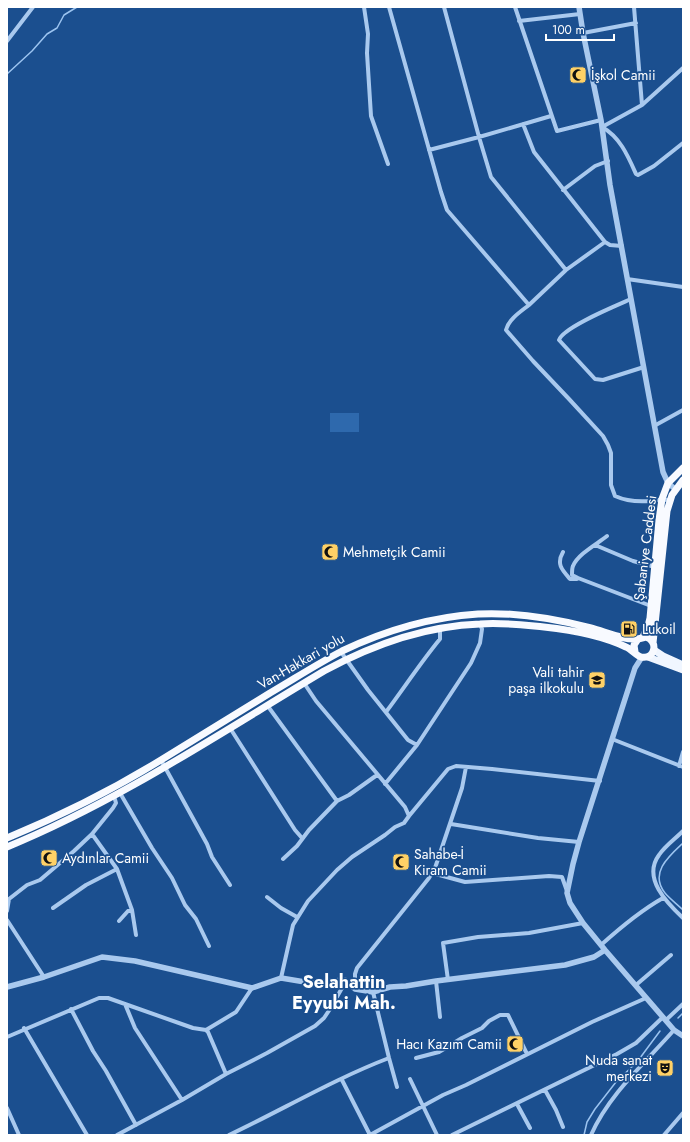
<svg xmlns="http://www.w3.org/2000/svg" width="690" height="1142" font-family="Jost,sans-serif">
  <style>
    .green { fill: #2e69ad }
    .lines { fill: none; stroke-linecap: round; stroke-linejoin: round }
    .stream { stroke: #9cc4f0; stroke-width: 1.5 }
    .minor { stroke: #a9c9ee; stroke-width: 4 }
    .tertiary { stroke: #a9c9ee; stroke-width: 5.5 }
    .primary { stroke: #f0f6ff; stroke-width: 7 }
    .trunk { stroke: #f8faff; stroke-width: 7 }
    .labels { text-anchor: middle; stroke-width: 3.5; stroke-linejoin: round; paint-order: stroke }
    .poi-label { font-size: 14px; fill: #fff; stroke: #1b4f8f; text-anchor: start }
    .street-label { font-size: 14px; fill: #fff; stroke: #1b4f8f }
    .district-label { font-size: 18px; font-weight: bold; fill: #fff; stroke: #1b4f8f }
  </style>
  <rect width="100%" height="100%" fill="#1b4f8f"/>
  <path class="green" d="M 330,413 L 359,413 L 359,432 L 330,432 Z"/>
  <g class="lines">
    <path class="stream" d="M 7,74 L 32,51 L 47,34 L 57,28 L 64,15 L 77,7
      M 683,843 C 669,856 649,873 665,893 C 670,899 677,904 683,910
      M 678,1018 L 683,1013
      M 584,1135 L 587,1122 L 595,1109 L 616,1082 L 637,1062 L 660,1031"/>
    <path class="minor" d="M 364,7 L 368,34 L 367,53 L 371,116 L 388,164
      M 389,7 L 441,192 L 447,210 L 529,305 L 566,270 L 605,242 L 610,245 L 622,246
      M 444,7 L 479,137 L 491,177 L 566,270
      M 515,7 L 557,131 L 601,120
      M 634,7 L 642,105
      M 519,21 L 580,14
      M 583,33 L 636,23
      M 7,41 L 33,7
      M 523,124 L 534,152 L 605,242
      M 602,127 C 620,137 628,156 636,174 L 638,175 L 654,166 L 683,143
      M 602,127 L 642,105 L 683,68
      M 429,150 L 479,137 L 551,116
      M 563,190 L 595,166 L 608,161
      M 627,279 L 683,287
      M 631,299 C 618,305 563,327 559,340 L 595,379 L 603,380 L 644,367
      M 529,305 C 520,312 509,319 506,330 L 533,361 L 569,399 L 603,436 L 608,445 L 611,453 L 611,485 L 615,496 C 626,501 638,502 650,501 C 657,500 662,499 670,500
      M 654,426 L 683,410
      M 607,536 C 597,544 578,554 573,566 C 572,568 572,572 572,575 L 578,578 L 651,606
      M 595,545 L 633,561 L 655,567
      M 563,552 C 556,564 562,570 570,579 L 577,579
      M 341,652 L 368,690 L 408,740 L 417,745
      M 304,683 L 316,701 L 405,807 L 409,816
      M 267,705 L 337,801
      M 386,712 C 404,688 421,662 440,639 L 440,628
      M 230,728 L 295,830 L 302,838
      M 612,739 L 683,767
      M 161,760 L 207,844 L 212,857 L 230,885
      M 679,766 L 683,752
      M 385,784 L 417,745 L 471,663 L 480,643 L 482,629 L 480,624
      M 120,793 L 152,848 L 172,878 L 185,905 L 196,919 L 209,946
      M 451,824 L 538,838 L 579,842
      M 683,831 C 675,839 665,846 659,855 C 642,878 667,903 683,918
      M 92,834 L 117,869 L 132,910 L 136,935
      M 283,859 L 297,846 L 309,830 L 337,801 L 349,795 L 377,775
      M 432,873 L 465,882 L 549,876 L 562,877 L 567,891
      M 267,897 L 281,908 L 297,917
      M 53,908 L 86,885 L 117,869
      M 7,911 L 9,899 L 27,885 L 40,880 L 74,851 L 92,834 L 113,808 L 116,803 L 114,796
      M 7,920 L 44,977
      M 119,921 L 128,911 L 132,910
      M 601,945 C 621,927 640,911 663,898
      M 281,978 L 293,925 L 308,901 L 337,870 L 352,857 L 385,835 L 395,827 L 404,823 L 409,816 L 448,769 L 456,766 L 492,769 L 600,781
      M 448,980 L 443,943 L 478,937 L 529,933 L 583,923
      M 436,981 L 440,1017
      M 636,985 L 671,955
      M 355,989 L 355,974 L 357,968 L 429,878 L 435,868 L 462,788 L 466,767
      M 373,992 L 389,1058 L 397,1087
      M 125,1004 L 135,1028 L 182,1100
      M 71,1009 L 93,1051 L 106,1071 L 136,1125
      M 666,1020 L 683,1004
      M 24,1028 L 87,1135
      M 206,1030 L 208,1032 L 226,1074
      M 7,1037 L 99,998 L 108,998 L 193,1028 L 206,1030 L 236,1012 L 252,988
      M 416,1058 L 439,1052 L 462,1038 L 482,1028 L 489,1021 L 500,1015 L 508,1015 L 527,1054
      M 410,1079 L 437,1135
      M 342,1080 L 370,1135
      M 545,1090 L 556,1110 L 563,1127
      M 517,1104 L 530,1128
      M 7,1108 L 19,1135
      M 117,1135 L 182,1100 L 226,1074 L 267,1053 L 315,1026 L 324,1018 L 330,1009 L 342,988 L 345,980
      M 229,1135 C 282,1110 334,1079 389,1058
      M 370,1135 L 443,1095 L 466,1085 L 592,1022 L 646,998
      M 452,1135 L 617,1054 L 636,1043 L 663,1017
      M 591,1135 C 609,1094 645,1063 674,1030
      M 664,1135 L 683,1113"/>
    <path class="tertiary" d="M 579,7 L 583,33 L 601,120 L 610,185 L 663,472 L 668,483 L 675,489
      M 642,657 L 635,668 L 579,842 L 573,864 L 567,893 L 570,903 L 583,923 L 605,950 L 674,1030 L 683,1036
      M 7,987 L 44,977 L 102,957 L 135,961 L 252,988 L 281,978 L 311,983 L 345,980 L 355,989 L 373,992 L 390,987 L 406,986 L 436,981 L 565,965 L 594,957 L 605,950"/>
    <path class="primary" d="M 654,650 L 663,656 L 683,665
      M 648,657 L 683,670"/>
    <path class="trunk" d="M 643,637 L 648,626 L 650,618 L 659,520 L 662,499 L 668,483 L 683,468
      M 653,643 L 667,511 L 672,495 L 683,480
      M 7,838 C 60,816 112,790 161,760 C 197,738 234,715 270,693 C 294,679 317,664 342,651 C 384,631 431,617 478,614 C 514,612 556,619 591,628 C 606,632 622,640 638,639
      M 7,847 C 119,801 220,733 324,671 C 372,645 426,626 480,624 C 501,622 523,625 544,627 C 572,630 601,635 626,647 C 631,649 637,656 641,657 C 655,660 659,641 646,637 L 638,639 L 634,645 L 635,652"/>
  </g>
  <defs>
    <symbol id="mosque-square" viewBox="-11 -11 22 22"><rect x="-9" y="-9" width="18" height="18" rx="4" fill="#ffd166" stroke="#1b4f8f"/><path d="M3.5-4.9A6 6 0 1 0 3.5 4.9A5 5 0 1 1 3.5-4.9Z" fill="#111"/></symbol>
    <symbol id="fuel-square" viewBox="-11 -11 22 22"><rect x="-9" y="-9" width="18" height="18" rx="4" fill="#ffd166" stroke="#1b4f8f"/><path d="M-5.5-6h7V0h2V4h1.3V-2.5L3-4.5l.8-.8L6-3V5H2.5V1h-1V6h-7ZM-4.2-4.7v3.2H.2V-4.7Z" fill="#111"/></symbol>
    <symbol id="school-square" viewBox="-11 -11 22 22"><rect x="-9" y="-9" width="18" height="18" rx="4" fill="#ffd166" stroke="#1b4f8f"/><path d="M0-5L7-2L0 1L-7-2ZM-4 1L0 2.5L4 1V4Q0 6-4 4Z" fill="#111"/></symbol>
    <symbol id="theatre-square" viewBox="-11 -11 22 22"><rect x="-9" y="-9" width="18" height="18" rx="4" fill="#ffd166" stroke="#1b4f8f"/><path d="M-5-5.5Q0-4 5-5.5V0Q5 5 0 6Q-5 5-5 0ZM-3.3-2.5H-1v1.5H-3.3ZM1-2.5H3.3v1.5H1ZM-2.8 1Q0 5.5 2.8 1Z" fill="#111"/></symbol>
  </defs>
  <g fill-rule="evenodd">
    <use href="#mosque-square" x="568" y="65" width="20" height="20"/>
    <use href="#mosque-square" x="320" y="542" width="20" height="20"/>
    <use href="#fuel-square" x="619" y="619" width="20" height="20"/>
    <use href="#school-square" x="587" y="670" width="20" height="20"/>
    <use href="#mosque-square" x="39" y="848" width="20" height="20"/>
    <use href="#mosque-square" x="391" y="852" width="20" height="20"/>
    <use href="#mosque-square" x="505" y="1034" width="20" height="20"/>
    <use href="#theatre-square" x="655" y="1058" width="20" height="20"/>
  </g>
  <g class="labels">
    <g class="poi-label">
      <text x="591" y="80">İşkol Camii</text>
      <text x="343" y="557">Mehmetçik Camii</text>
      <text x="642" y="634">Lukoil</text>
      <text x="584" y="677" text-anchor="end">Vali tahir<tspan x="584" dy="16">paşa ilkokulu</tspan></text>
      <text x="414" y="859">Sahabe-İ<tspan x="414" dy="16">Kiram Camii</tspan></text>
      <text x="62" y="863">Aydınlar Camii</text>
      <text x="502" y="1049" text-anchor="end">Hacı Kazım Camii</text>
      <text x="652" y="1065" text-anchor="end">Nuda sanat<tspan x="652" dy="16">merkezi</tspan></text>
    </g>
    <g class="street-label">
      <text transform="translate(645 548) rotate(-83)" y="5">Şabaniye Caddesi</text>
      <text transform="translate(301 661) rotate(-30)" y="5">Van-Hakkari yolu</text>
    </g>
    <g class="district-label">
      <text x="344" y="988">Selahattin<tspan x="344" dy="21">Eyyubi Mah.</tspan></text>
    </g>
  </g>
  <rect width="690" height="1142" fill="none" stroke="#ffffff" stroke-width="16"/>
  <path d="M546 34v6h68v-6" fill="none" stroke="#ffffff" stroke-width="2"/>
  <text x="552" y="34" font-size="12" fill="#ffffff" stroke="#1b4f8f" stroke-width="3" paint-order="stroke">100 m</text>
</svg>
